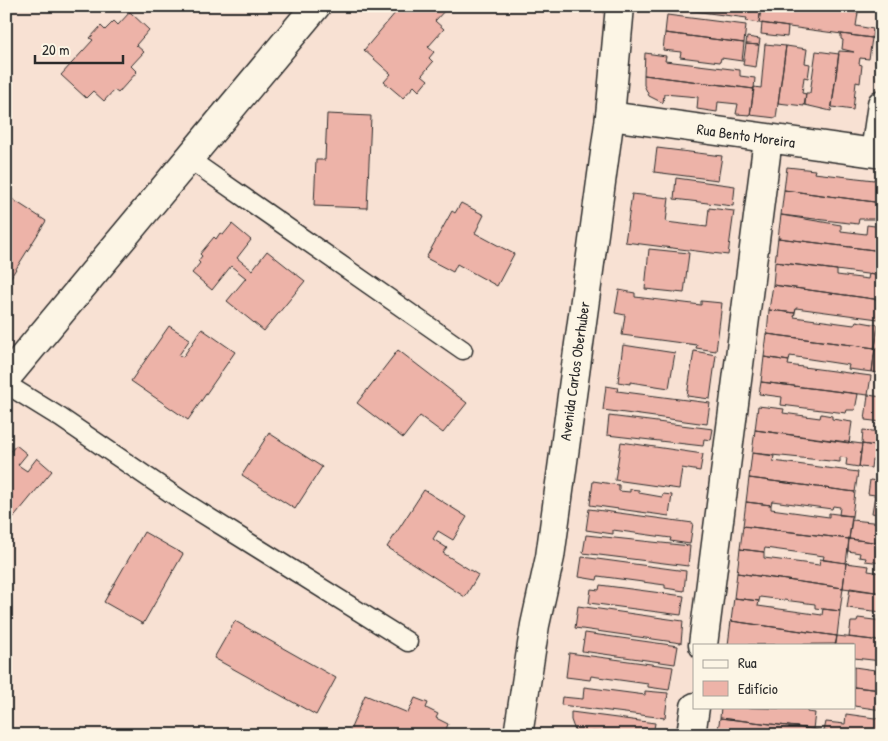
<svg xmlns="http://www.w3.org/2000/svg" width="888" height="741" font-family="'Patrick Hand',sans-serif">
  <style>
    .building { fill: #edb3a8; stroke: #2b2b2b }
    .lines { fill: none; stroke-linecap: round; stroke-linejoin: round }
    .service-casing { stroke: #2b2b2b; stroke-width: 21 }
    .minor-casing { stroke: #2b2b2b; stroke-width: 31 }
    .secondary-casing { stroke: #2b2b2b; stroke-width: 31 }
    .service { stroke: #fcf5e5; stroke-width: 18 }
    .minor { stroke: #fcf5e5; stroke-width: 28 }
    .secondary { stroke: #fcf5e5; stroke-width: 28 }
    .labels { text-anchor: middle; stroke-width: 4.5; stroke-linejoin: round; paint-order: stroke }
    .street-label { font-size: 15px; fill: #2b2b2b; stroke: #fcf5e5 }
  </style>
  <rect width="100%" height="100%" fill="#f8e1d3"/>
  <filter id="ink" filterUnits="userSpaceOnUse"><feTurbulence type="fractalNoise" baseFrequency=".02" numOctaves="2"/><feDisplacementMap in="SourceGraphic" scale="10" xChannelSelector="R" yChannelSelector="G"/><feConvolveMatrix kernelMatrix="1 2 1 2 8 2 1 2 1" color-interpolation-filters="sRGB"/></filter>
  <g filter="url(#ink)">
    <path class="building" d="M 401,6 L 442,6 L 446,9 L 435,21 L 444,29 L 428,47 L 434,52 L 429,58 L 433,62 L 422,75 L 428,80 L 419,91 L 414,86 L 403,98 L 384,82 L 391,74 L 364,50 Z
      M 649,6 L 761,6 L 759,23 L 746,21 L 747,18 L 678,9 L 678,12 L 649,9 Z
      M 761,6 L 808,6 L 807,9 L 819,10 L 820,8 L 858,13 L 856,26 L 873,29 L 872,38 L 759,23 Z
      M 130,12 L 149,30 L 136,45 L 144,52 L 131,66 L 137,72 L 118,93 L 114,90 L 104,101 L 93,91 L 86,98 L 61,75 L 93,40 L 90,38 L 101,26 L 105,30 L 114,21 L 118,25 Z
      M 667,15 L 746,25 L 744,43 L 665,33 Z
      M 762,23 L 788,27 L 787,37 L 761,34 Z
      M 665,33 L 744,43 L 742,61 L 721,58 L 720,62 L 680,57 L 681,52 L 663,50 Z
      M 841,34 L 872,38 L 869,59 L 860,58 L 859,64 L 862,65 L 860,83 L 856,82 L 853,110 L 832,107 L 839,51 L 854,52 L 842,49 L 843,40 L 841,39 Z
      M 747,37 L 760,39 L 759,45 L 746,44 Z
      M 746,44 L 759,45 L 756,67 L 743,65 Z
      M 765,44 L 786,46 L 776,118 L 750,115 L 754,87 L 761,88 Z
      M 786,46 L 807,49 L 805,63 L 810,64 L 808,78 L 804,77 L 802,93 L 806,94 L 804,106 L 778,103 Z
      M 816,51 L 839,54 L 831,111 L 805,105 L 806,93 L 810,93 Z
      M 645,53 L 666,56 L 665,61 L 740,70 L 740,76 L 755,78 L 754,89 L 644,75 Z
      M 644,75 L 754,89 L 750,115 L 736,114 L 738,104 L 718,102 L 717,112 L 697,109 L 698,97 L 664,94 L 663,103 L 649,96 L 644,85 Z
      M 327,114 L 371,116 L 367,208 L 314,206 L 316,160 L 325,160 Z
      M 657,148 L 722,156 L 718,180 L 654,172 Z
      M 787,167 L 815,170 L 814,173 L 874,180 L 875,177 L 882,178 L 882,203 L 784,190 Z
      M 676,178 L 735,186 L 733,206 L 674,199 Z
      M 784,190 L 882,203 L 882,219 L 859,219 L 858,224 L 781,215 Z
      M 632,194 L 669,198 L 666,222 L 707,227 L 709,208 L 734,211 L 728,255 L 625,242 Z
      M 6,195 L 46,221 L 9,280 L 6,278 Z
      M 461,203 L 484,215 L 475,233 L 514,254 L 497,286 L 457,264 L 453,272 L 426,258 L 452,211 L 455,213 Z
      M 781,215 L 841,225 L 841,231 L 866,234 L 867,225 L 882,227 L 882,251 L 778,238 Z
      M 232,224 L 251,240 L 237,258 L 252,270 L 267,251 L 305,281 L 264,331 L 227,301 L 246,278 L 231,266 L 212,290 L 192,273 L 200,263 L 198,261 L 202,256 L 200,254 L 214,237 L 216,239 L 220,233 L 223,235 Z
      M 778,238 L 882,251 L 882,276 L 775,262 Z
      M 649,249 L 689,253 L 684,293 L 645,289 Z
      M 775,262 L 837,270 L 837,275 L 868,279 L 869,274 L 882,276 L 881,300 L 773,285 Z
      M 773,285 L 881,300 L 878,319 L 796,308 L 795,313 L 769,310 Z
      M 619,290 L 635,293 L 635,297 L 701,305 L 701,301 L 722,303 L 716,351 L 696,348 L 697,345 L 622,335 L 625,315 L 615,313 Z
      M 769,310 L 795,313 L 794,317 L 854,325 L 856,321 L 878,325 L 875,348 L 767,334 Z
      M 878,325 L 882,325 L 882,349 L 875,348 Z
      M 169,326 L 190,339 L 179,355 L 183,357 L 202,329 L 235,352 L 188,420 L 131,381 Z
      M 767,334 L 875,348 L 872,372 L 848,369 L 849,365 L 790,356 L 789,361 L 764,357 Z
      M 623,345 L 675,353 L 669,388 L 630,382 L 630,384 L 618,382 Z
      M 875,348 L 882,349 L 882,373 L 872,372 Z
      M 398,350 L 467,403 L 443,433 L 420,416 L 403,438 L 357,403 Z
      M 694,351 L 716,355 L 710,399 L 687,396 Z
      M 764,357 L 789,361 L 788,365 L 871,376 L 868,395 L 761,382 Z
      M 761,382 L 858,394 L 855,410 L 847,410 L 846,413 L 781,405 L 782,397 L 759,394 Z
      M 606,386 L 618,388 L 617,391 L 710,403 L 707,424 L 603,410 Z
      M 868,395 L 882,397 L 882,422 L 865,420 Z
      M 758,406 L 784,409 L 783,413 L 820,418 L 821,414 L 832,416 L 832,419 L 852,422 L 849,443 L 755,430 Z
      M 609,416 L 713,429 L 711,440 L 704,439 L 703,446 L 607,435 Z
      M 755,430 L 862,444 L 859,467 L 846,465 L 847,458 L 840,457 L 840,462 L 752,453 Z
      M 863,430 L 882,432 L 882,447 L 862,444 Z
      M 269,433 L 322,467 L 295,509 L 242,475 Z
      M 621,442 L 703,454 L 700,471 L 682,468 L 679,489 L 615,480 Z
      M 862,444 L 882,447 L 882,466 L 878,466 L 878,460 L 872,460 L 871,468 L 859,467 Z
      M 16,445 L 27,454 L 18,465 L 27,471 L 37,458 L 52,471 L 6,527 L 6,457 Z
      M 752,453 L 774,456 L 773,461 L 858,472 L 855,492 L 749,478 Z
      M 877,476 L 882,477 L 882,496 L 868,494 L 870,480 L 877,481 Z
      M 749,478 L 855,492 L 852,516 L 839,515 L 840,507 L 833,506 L 832,509 L 772,501 L 771,505 L 746,502 Z
      M 593,481 L 619,485 L 619,491 L 630,492 L 630,489 L 639,490 L 639,493 L 662,497 L 663,494 L 672,495 L 669,516 L 590,505 Z
      M 424,490 L 467,517 L 453,540 L 438,531 L 433,539 L 447,548 L 443,553 L 478,575 L 465,597 L 387,547 Z
      M 875,495 L 882,496 L 882,515 L 872,513 Z
      M 746,502 L 771,505 L 771,509 L 829,517 L 829,513 L 852,516 L 849,539 L 743,526 Z
      M 589,509 L 693,523 L 690,544 L 670,541 L 671,538 L 613,530 L 613,534 L 586,530 Z
      M 852,520 L 882,523 L 882,543 L 849,539 Z
      M 743,526 L 849,539 L 846,563 L 823,560 L 824,556 L 765,548 L 764,552 L 740,549 Z
      M 144,532 L 183,554 L 143,624 L 104,602 Z
      M 586,535 L 690,546 L 688,566 L 583,553 Z
      M 849,539 L 882,543 L 882,563 L 865,561 L 866,558 L 859,557 L 860,553 L 848,551 Z
      M 740,549 L 764,552 L 764,558 L 819,565 L 820,559 L 846,563 L 843,588 L 737,573 Z
      M 582,557 L 686,571 L 684,591 L 665,588 L 665,585 L 598,576 L 597,580 L 579,577 Z
      M 846,563 L 869,566 L 868,571 L 882,573 L 882,593 L 843,588 Z
      M 737,573 L 843,588 L 840,611 L 815,608 L 815,604 L 760,597 L 759,601 L 734,598 Z
      M 600,585 L 684,596 L 681,615 L 589,603 L 591,589 L 599,590 Z
      M 850,588 L 882,593 L 882,612 L 847,608 Z
      M 734,598 L 759,601 L 758,606 L 822,615 L 823,609 L 840,611 L 837,636 L 731,621 Z
      M 578,606 L 683,621 L 681,643 L 575,628 Z
      M 858,618 L 882,621 L 882,641 L 849,637 L 851,622 L 857,622 Z
      M 235,621 L 336,678 L 316,715 L 214,658 Z
      M 731,621 L 837,636 L 836,644 L 728,645 Z
      M 585,633 L 678,646 L 675,664 L 582,651 Z
      M 837,636 L 882,641 L 882,661 L 854,658 L 854,645 L 835,645 Z
      M 569,653 L 673,667 L 669,690 L 648,687 L 648,684 L 591,676 L 590,680 L 566,677 Z
      M 854,667 L 882,671 L 882,690 L 854,687 Z
      M 584,687 L 645,695 L 645,691 L 668,693 L 665,718 L 561,705 L 562,697 L 583,699 Z
      M 854,687 L 882,690 L 882,710 L 854,706 Z
      M 365,695 L 408,713 L 415,698 L 428,703 L 426,708 L 438,714 L 436,718 L 448,724 L 444,735 L 348,735 Z
      M 721,707 L 807,709 L 807,712 L 815,713 L 813,729 L 720,718 Z
      M 571,712 L 655,723 L 653,735 L 591,732 L 591,735 L 580,735 L 575,731 L 571,720 Z
      M 846,714 L 882,719 L 882,735 L 851,735 L 824,731 L 826,722 L 845,724 Z
      M 720,718 L 813,729 L 824,731 L 824,735 L 717,735 Z"/>
    <g class="lines">
      <defs>
        <path id="service" d="M 189,159 L 463,350
          M 6,384 L 61,418 L 184,502 L 408,642"/>
        <path id="minor" d="M 610,116 L 882,154
          M 875,153 L 882,104
          M 6,378 L 316,6
          M 703,645 L 768,139
          M 691,735 L 695,707"/>
        <path id="secondary" d="M 518,735 L 535,625 L 550,557 L 610,116 L 620,6"/>
      </defs>
      <use href="#service" class="service-casing"/>
      <use href="#minor" class="minor-casing"/>
      <use href="#secondary" class="secondary-casing"/>
      <use href="#service" class="service"/>
      <use href="#minor" class="minor"/>
      <use href="#secondary" class="secondary"/>
    </g>
  </g>
  <g class="labels">
    <g class="street-label">
      <text transform="translate(746 136) rotate(8)" y="5">Rua Bento Moreira</text>
      <text transform="translate(575 371) rotate(-82)" y="5">Avenida Carlos Oberhuber</text>
    </g>
  </g>
  <rect width="888" height="741" fill="none" stroke="#fcf5e5" stroke-width="25"/>
  <rect x="12" y="12" width="863" height="716" fill="none" stroke="#2b2b2b" stroke-width="2" filter="url(#ink)"/>
  <rect x="693" y="644" width="162" height="65" fill="#fcf5e5" stroke="#a8a49b"/>
  <rect x="703" y="660" width="25" height="8" fill="#fcf5e5" stroke="#a8a49b"/>
  <text x="738" y="668" font-size="15" fill="#2b2b2b">Rua</text>
  <rect x="703" y="681" width="25" height="15" fill="#edb3a8" stroke="#a8a49b"/>
  <text x="738" y="694" font-size="15" fill="#2b2b2b">Edifício</text>
  <path d="M35 55v8h88v-8" fill="none" stroke="#2b2b2b" stroke-width="2.5"/>
  <text x="42" y="55" font-size="15" fill="#2b2b2b" stroke="#fcf5e5" stroke-width="4" paint-order="stroke">20 m</text>
</svg>
